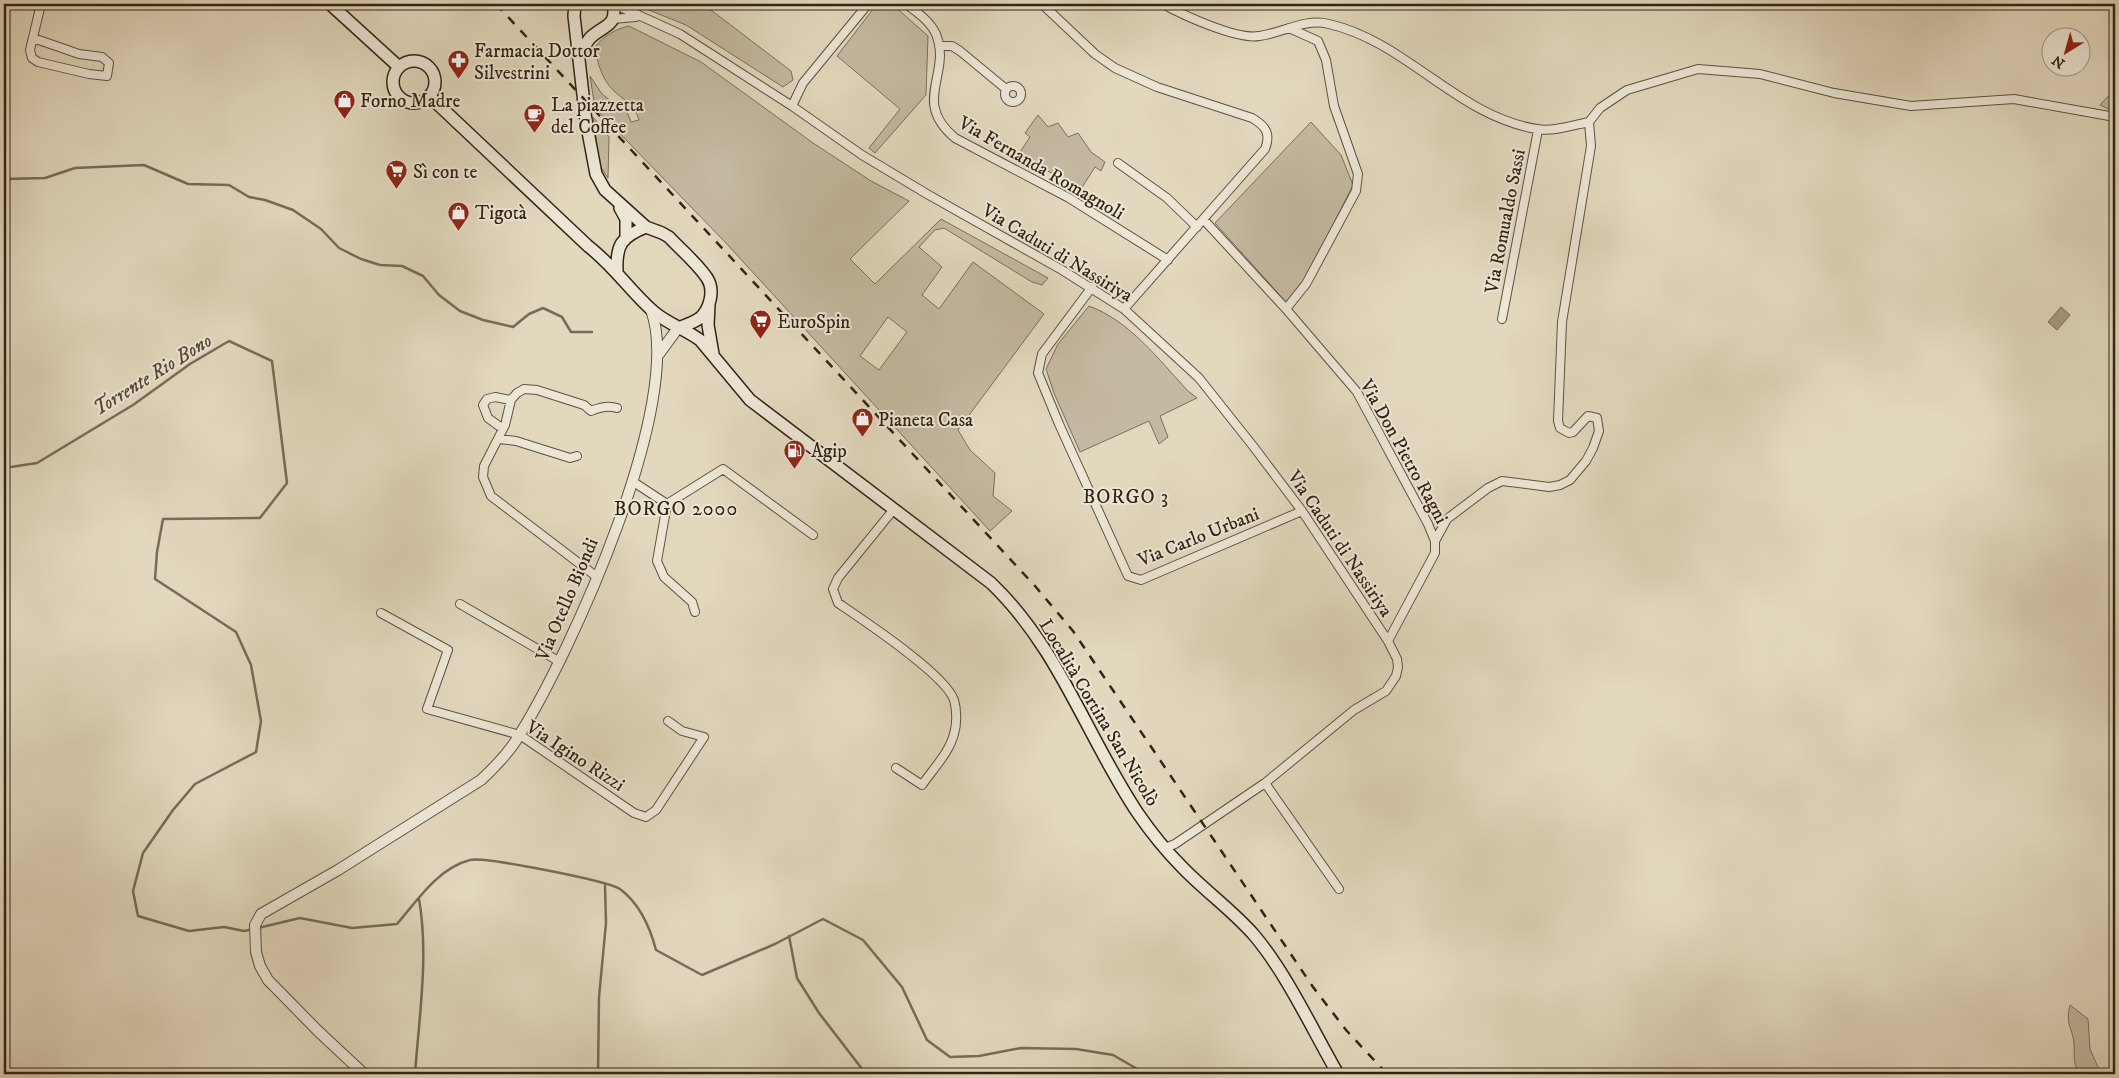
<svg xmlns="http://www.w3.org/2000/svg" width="2119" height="1078" font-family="'IM FELL DW Pica',serif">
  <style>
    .green { fill: #c4b9a1; stroke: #7a6e5c; fill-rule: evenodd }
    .water { fill: #a69b85; stroke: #776b59 }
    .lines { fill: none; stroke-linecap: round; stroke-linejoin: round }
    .stream { stroke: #776b59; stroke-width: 2.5 }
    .minor-casing { stroke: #5d5140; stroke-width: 10 }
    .tertiary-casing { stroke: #5d5140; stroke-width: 12 }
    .secondary-casing { stroke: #312416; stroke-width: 14 }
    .minor { stroke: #ece6d5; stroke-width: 8 }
    .tertiary { stroke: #ece6d5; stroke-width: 10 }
    .secondary { stroke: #ece6d5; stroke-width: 11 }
    .rail { stroke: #312416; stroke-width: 2.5; stroke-dasharray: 9 9; stroke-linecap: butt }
    .labels { text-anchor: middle; stroke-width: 4; stroke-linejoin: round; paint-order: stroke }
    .poi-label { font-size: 19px; fill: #312416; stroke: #ece6d5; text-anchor: start }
    .street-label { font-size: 19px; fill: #312416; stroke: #ece6d5 }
    .water-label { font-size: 20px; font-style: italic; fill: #544837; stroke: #ece6d5 }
    .neighbourhood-label { font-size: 20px; letter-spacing: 1px; fill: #312416; stroke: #ece6d5 }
  </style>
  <rect width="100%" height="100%" fill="#e2d8be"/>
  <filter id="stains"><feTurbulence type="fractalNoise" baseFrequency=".004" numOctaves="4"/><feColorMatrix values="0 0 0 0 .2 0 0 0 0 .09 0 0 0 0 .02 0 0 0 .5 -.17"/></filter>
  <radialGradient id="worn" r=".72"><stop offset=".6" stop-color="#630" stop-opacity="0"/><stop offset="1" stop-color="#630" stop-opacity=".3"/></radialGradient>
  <path class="green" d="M 634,4 L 703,4 L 791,71 L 793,80 L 783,87 L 686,25 Z
    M 877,4 L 892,4 L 928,36 L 926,95 L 875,153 L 869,148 L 900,109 L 837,56 Z
    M 629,26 L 701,62 L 813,143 L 871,181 L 909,201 L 850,259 L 875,284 L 941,219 L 1048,278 L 1042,285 L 1032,282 L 944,228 L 935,230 L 919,247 L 942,267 L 922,295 L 939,309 L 973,262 L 1044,314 L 958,430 L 970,450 L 995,473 L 993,496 L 1012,511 L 990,531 L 725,242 L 595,108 L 590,76 L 602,94 L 628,114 L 631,122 L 639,120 C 634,104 626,102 614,91 C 602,80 597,62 595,47 C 604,36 615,29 629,26 ZM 888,317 L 907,332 L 879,370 L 860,356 Z
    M 2115,89 L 2115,112 L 2100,105 Z
    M 1038,115 L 1048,127 L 1058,123 L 1068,137 L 1078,133 L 1091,152 L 1105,162 L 1101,171 L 1095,167 L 1081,189 L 1018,155 L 1030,137 L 1025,133 Z
    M 593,117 L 609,137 L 608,178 L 600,166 Z
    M 1311,122 L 1341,155 L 1353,185 L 1307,276 L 1286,302 L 1215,223 Z
    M 1089,306 C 1130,321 1159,360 1188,391 L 1197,398 L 1160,416 L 1168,437 L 1159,444 L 1149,421 L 1080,452 L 1054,393 L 1046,369 L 1058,344 Z
    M 2070,1005 L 2088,1019 L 2090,1049 L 2101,1074 L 2079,1074 C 2072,1059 2075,1058 2074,1043 C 2072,1026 2065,1025 2070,1005 Z"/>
  <path class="water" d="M 2061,307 L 2070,315 L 2057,330 L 2048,322 Z"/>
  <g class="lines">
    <path class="stream" d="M 4,179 L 45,178 L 75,168 L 144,165 L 188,184 L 229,185 L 249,197 L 265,200 L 293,210 L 321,229 L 339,248 L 361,259 L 380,265 L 402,266 L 423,276 L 439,295 L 460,311 L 483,320 L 513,327 L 529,314 L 543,308 L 562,317 L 571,332 L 592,332
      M 4,468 L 37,463 L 133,405 L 190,364 L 229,341 L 272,361 L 287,483 L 260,518 L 163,519 L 157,552 L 155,579 L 236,632 L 251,665 L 261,721 L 256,752 L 195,784 L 173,810 L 143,853 L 133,891 L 138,916 L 189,931 L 224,927 L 244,931 L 253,929
      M 258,928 L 300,918 L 352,928 L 397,924 C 417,901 438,868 470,860 C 483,856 608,881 620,889 C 640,904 650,927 656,950 L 702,975 L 775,944 L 823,919 L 863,940 L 902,987 L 927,1040 L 950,1057 L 979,1056 L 1021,1048 L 1076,1049 L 1113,1055 L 1146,1074
      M 789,936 L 797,978 L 819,1013 L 866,1074
      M 415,1074 C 419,1017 429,956 419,899
      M 598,1074 L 599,997 L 606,923 L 605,885"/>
    <defs>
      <path id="minor" d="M 614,4 L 680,34 L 792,106 L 862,155 L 927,194 L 1062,270 L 1124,309 L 1199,378 L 1253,446 L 1302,511 L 1388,641 L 1397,659 L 1398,667 L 1396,676 L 1386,691 L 1354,710 L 1265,783 L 1175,844 L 1165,848
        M 906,4 C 917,12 930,21 936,34 C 952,75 911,101 955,138 L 1069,198 L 1168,260
        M 1042,4 L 1095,54 L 1115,68 L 1157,87 L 1252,118 C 1266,126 1271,134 1265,149 L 1124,309
        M 1163,4 C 1183,15 1237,40 1259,36 C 1283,33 1304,18 1329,24 C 1407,42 1457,116 1537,129 C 1553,132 1574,125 1589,122
        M 613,19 L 636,17
        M 33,38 L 79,54 L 102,57 L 109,63 L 107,76 L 89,74 L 38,62 L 32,58 L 30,50 L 41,4
        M 939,46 L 952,46 L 960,51 L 1006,89
        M1005 94a8 8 0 1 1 16 0a8 8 0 1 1-16 0Z
        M 792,106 L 803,83 L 868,4
        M 1118,163 L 1167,198 L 1197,227
        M 1204,220 L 1286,309 L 1357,392 L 1428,524 L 1435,541 L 1435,553 L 1388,641
        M 1092,287 L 1042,354 L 1038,373 L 1059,424 L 1128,576 L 1141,580 L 1302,511
        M 1286,309 L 1306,284 L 1356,191 L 1358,174 L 1334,106 L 1326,60 L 1318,41 L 1289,28
        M 1502,319 L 1538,130
        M 503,429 L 488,418 L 483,405 L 487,399 L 495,397 L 511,400
        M 499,439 L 516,441 L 570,458 L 577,456
        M 632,481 L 667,504 L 657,561 L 664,577 L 692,602 L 695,612
        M 667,504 L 723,469 L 813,535
        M 894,509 L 838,578 L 833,589 L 838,603 C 863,620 945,674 954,700 C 957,710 957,724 954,734 C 949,753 933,769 922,785 L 896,768
        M 1435,541 L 1447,519 L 1488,488 L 1502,481 L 1549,487 L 1560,485 L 1570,480 L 1586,461 L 1593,448 L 1599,431 L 1597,418 L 1588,416 L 1573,432 L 1569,433 L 1560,428 L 1558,421 L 1562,322 L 1591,146 L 1589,122 L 1600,108 L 1627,90 L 1698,69 L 1760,74 L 1834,93 L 1911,106 L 2014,99 L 2115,117
        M 597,577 L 491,496 L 483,477 L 484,466 L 505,425 L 511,400 L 517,393 L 524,389 L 537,390 L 584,405 L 591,411 C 600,407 608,405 617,408
        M 460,604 L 560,662
        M 381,613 L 448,650 L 427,709 L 520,735 L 634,813 L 646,817 L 656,810 L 704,737 L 682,731 L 668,721
        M 1265,783 L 1339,889"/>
      <path id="tertiary" d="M 659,354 L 678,328
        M 364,1074 L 318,1031 L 268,980 L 260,966 L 256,952 L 255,925 L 261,914 L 338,870 L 481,780 C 496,766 510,752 520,734 C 571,652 685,402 651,310"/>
      <path id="secondary" d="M 330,4 L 399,67
        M 575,4 L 574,16 L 586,121 L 596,174 L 605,190 L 646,227
        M 579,55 C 582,50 586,43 590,38 C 603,25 618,27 613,4
        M393 82a21 21 0 1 1 42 0a21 21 0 1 1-42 0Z
        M 429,96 L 588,246 C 615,267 630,291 654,312 C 668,324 685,329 700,340 L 750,400 L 991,583 C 1059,648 1086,735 1137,812 C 1150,831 1166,851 1182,867 C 1205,891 1232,910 1254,935 C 1287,974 1312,1029 1338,1074
        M 620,208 L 626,219 L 626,237
        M 617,271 C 616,245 621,237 646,227 L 662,233 L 669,237 C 681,250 697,263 707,278 C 715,290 710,309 700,318 C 693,323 686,325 678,328
        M 709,305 L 708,325 L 713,354"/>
    </defs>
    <use href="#minor" class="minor-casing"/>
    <use href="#tertiary" class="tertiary-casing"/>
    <use href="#secondary" class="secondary-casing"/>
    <use href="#minor" class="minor"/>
    <use href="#tertiary" class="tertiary"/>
    <use href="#secondary" class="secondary"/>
    <path class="rail" d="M 496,4 L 1035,586 L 1073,631 L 1313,987 L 1346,1030 L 1387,1074"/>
  </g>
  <defs>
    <symbol id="pharmacy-pin" viewBox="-11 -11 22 30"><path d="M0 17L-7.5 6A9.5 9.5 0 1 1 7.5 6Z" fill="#8f2418" stroke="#ece6d5"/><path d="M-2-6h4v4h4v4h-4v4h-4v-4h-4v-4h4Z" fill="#fff"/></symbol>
    <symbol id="shop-pin" viewBox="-11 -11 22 30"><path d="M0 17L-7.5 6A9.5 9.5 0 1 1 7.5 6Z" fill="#8f2418" stroke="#ece6d5"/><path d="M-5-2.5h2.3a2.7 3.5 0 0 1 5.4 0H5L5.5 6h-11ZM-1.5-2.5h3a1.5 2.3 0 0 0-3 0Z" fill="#fff"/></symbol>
    <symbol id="cafe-pin" viewBox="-11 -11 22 30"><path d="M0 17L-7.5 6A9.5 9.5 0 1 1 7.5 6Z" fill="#8f2418" stroke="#ece6d5"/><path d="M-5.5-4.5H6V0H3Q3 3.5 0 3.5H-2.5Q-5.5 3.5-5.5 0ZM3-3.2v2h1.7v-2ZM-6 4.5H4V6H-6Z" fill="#fff"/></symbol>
    <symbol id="supermarket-pin" viewBox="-11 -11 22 30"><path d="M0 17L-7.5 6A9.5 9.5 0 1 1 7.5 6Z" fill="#8f2418" stroke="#ece6d5"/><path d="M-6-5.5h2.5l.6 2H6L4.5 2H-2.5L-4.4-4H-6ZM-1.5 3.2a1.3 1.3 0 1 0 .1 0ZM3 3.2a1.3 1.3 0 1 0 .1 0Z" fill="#fff"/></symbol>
    <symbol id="fuel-pin" viewBox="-11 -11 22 30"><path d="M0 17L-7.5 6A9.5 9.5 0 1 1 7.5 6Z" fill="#8f2418" stroke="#ece6d5"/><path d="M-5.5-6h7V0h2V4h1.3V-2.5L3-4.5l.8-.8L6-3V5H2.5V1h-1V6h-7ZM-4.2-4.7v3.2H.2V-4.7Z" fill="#fff"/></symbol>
  </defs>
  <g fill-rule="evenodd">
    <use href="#pharmacy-pin" x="446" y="48" width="25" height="34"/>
    <use href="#shop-pin" x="332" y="88" width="25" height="34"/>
    <use href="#cafe-pin" x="522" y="102" width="25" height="34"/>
    <use href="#supermarket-pin" x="384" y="158" width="25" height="34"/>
    <use href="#shop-pin" x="446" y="200" width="25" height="34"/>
    <use href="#supermarket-pin" x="748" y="308" width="25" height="34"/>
    <use href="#shop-pin" x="850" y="406" width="25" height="34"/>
    <use href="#fuel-pin" x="782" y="438" width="25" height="34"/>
  </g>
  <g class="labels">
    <g class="poi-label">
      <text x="474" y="57">Farmacia Dottor<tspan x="474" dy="22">Silvestrini</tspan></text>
      <text x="360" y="107">Forno Madre</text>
      <text x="551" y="111">La piazzetta<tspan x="551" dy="22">del Coffee</tspan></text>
      <text x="413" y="178">Sì con te</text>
      <text x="475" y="219">Tigotà</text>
      <text x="777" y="328">EuroSpin</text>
      <text x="878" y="426">Pianeta Casa</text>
      <text x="811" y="457">Agip</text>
    </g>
    <g class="street-label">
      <text transform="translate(1042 167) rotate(30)" y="7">Via Fernanda Romagnoli</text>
      <text transform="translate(1504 221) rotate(-79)" y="7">Via Romualdo Sassi</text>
      <text transform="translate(1058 252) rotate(31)" y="7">Via Caduti di Nassiriya</text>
      <text transform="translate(1405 451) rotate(61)" y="7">Via Don Pietro Ragni</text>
      <text transform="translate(1198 536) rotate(-22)" y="7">Via Carlo Urbani</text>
      <text transform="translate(1341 543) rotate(56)" y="7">Via Caduti di Nassiriya</text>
      <text transform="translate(566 599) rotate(-67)" y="7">Via Otello Biondi</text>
      <text transform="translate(1100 712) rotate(59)" y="7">Località Cortina San Nicolò</text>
      <text transform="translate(576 755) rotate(33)" y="7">Via Igino Rizzi</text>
    </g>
    <g class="water-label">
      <text transform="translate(152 374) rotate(-32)" y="7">Torrente Rio Bono</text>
    </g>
    <g class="neighbourhood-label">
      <text x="1126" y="503">BORGO 3</text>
      <text x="676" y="515">BORGO 2000</text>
    </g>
  </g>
  <rect width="2119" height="1078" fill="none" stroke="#e2d8be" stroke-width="20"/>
  <rect x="5" y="5" width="2109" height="1068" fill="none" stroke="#312416" stroke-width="2.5"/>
  <rect x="10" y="10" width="2099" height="1058" fill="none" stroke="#312416"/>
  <g transform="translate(2066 52) rotate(217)"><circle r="24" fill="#ece6d5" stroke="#a19889"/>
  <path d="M0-4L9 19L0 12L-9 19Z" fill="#8f2418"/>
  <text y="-8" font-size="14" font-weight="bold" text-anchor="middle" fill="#312416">N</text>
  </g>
  <rect width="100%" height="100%" filter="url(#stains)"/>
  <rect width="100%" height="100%" fill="url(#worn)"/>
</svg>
